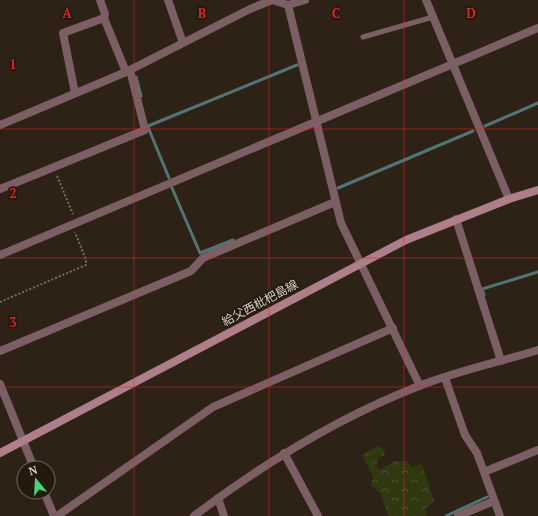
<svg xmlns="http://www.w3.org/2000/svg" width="538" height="516" font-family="'PT Serif','Noto Sans JP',serif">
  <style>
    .forest { fill: url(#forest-crowns) }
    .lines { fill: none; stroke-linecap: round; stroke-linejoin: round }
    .stream { stroke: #537474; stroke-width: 3 }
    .path { stroke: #776d63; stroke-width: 2; stroke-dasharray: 2 2; stroke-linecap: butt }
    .service { stroke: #7c5f65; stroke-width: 5 }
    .minor { stroke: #7c5f65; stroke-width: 8 }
    .tertiary { stroke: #7c5f65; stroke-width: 8 }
    .secondary { stroke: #ae7f8a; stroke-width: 8 }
    .grid { fill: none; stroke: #d62828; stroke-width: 1; stroke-opacity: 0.55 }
    .labels { text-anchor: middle; stroke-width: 3.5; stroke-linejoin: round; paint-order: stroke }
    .street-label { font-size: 12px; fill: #dbd3cb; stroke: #24190d }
    .grid-label { font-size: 13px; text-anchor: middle; font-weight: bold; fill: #d62828; stroke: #24190d; stroke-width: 3.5; stroke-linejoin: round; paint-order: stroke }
  </style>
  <defs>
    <pattern id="forest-crowns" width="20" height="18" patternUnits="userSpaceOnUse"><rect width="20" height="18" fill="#2f380e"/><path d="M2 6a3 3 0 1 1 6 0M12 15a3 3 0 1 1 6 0" fill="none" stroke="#4d5430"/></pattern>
  </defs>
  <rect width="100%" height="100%" fill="#2e2216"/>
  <path class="forest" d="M 378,446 L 385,450 L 384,455 L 378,459 L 378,462 L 376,464 L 379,470 L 396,461 L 407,461 L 411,467 L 422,464 L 434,501 L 425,509 L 427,516 L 389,516 L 380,493 L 371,486 L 373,476 L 362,455 Z"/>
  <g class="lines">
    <path class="stream" d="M 136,77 L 141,96
      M 148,126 L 297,65
      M 485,126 L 538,103
      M 148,127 L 169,178
      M 172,188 L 200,253 L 233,240
      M 338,188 L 473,131
      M 484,295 L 482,289 L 538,272
      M 446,516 L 487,497"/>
    <path class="path" d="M 57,176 L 73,214
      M 0,302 L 86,265 L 86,260 L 75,232"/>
    <path class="service" d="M 363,37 L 433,17"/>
    <path class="minor" d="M 100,0 L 105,14 L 104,18 L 126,72
      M 168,0 L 183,43
      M 426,0 L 509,199
      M 288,5 L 341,223 L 420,386
      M 75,93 L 63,33 L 104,18
      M 0,125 L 126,72 L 250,9 L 272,0 L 288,5 L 305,0
      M 0,189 L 145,130 L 130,70
      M 456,219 L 501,361
      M 0,255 L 538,28
      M 0,351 L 191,271 L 203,258 L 335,202
      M 445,378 L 465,435 L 477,453 L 500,516
      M 284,453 L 318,516
      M 484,472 L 538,450
      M 218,498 L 224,516
      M 57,516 L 213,407 L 393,328
      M 458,516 L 494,501"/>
    <path class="tertiary" d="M 0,384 L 34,468
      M 44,492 L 54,516
      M 194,516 C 264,463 337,418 419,386 C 457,371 499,362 538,350"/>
    <path class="secondary" d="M 0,453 L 406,240 L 509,199 L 538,190"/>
  </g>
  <path class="grid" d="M 134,0 L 134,516M 269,0 L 269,516M 404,0 L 404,516M 0,129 L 538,129M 0,258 L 538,258M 0,387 L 538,387"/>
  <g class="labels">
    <g class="street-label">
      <text transform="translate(260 303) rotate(-28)" y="4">給父西枇杷島線</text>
    </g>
  </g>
  <g class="grid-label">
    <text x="67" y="18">A</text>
    <text x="202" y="18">B</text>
    <text x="336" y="18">C</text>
    <text x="471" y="18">D</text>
    <text x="13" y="69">1</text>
    <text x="13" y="198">2</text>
    <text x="13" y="327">3</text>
  </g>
  <g transform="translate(36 480) rotate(342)"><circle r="19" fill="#24190d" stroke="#6d6359"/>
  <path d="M0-3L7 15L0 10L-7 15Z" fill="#46d77a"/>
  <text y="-6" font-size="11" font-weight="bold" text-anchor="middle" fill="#dbd3cb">N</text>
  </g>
</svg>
